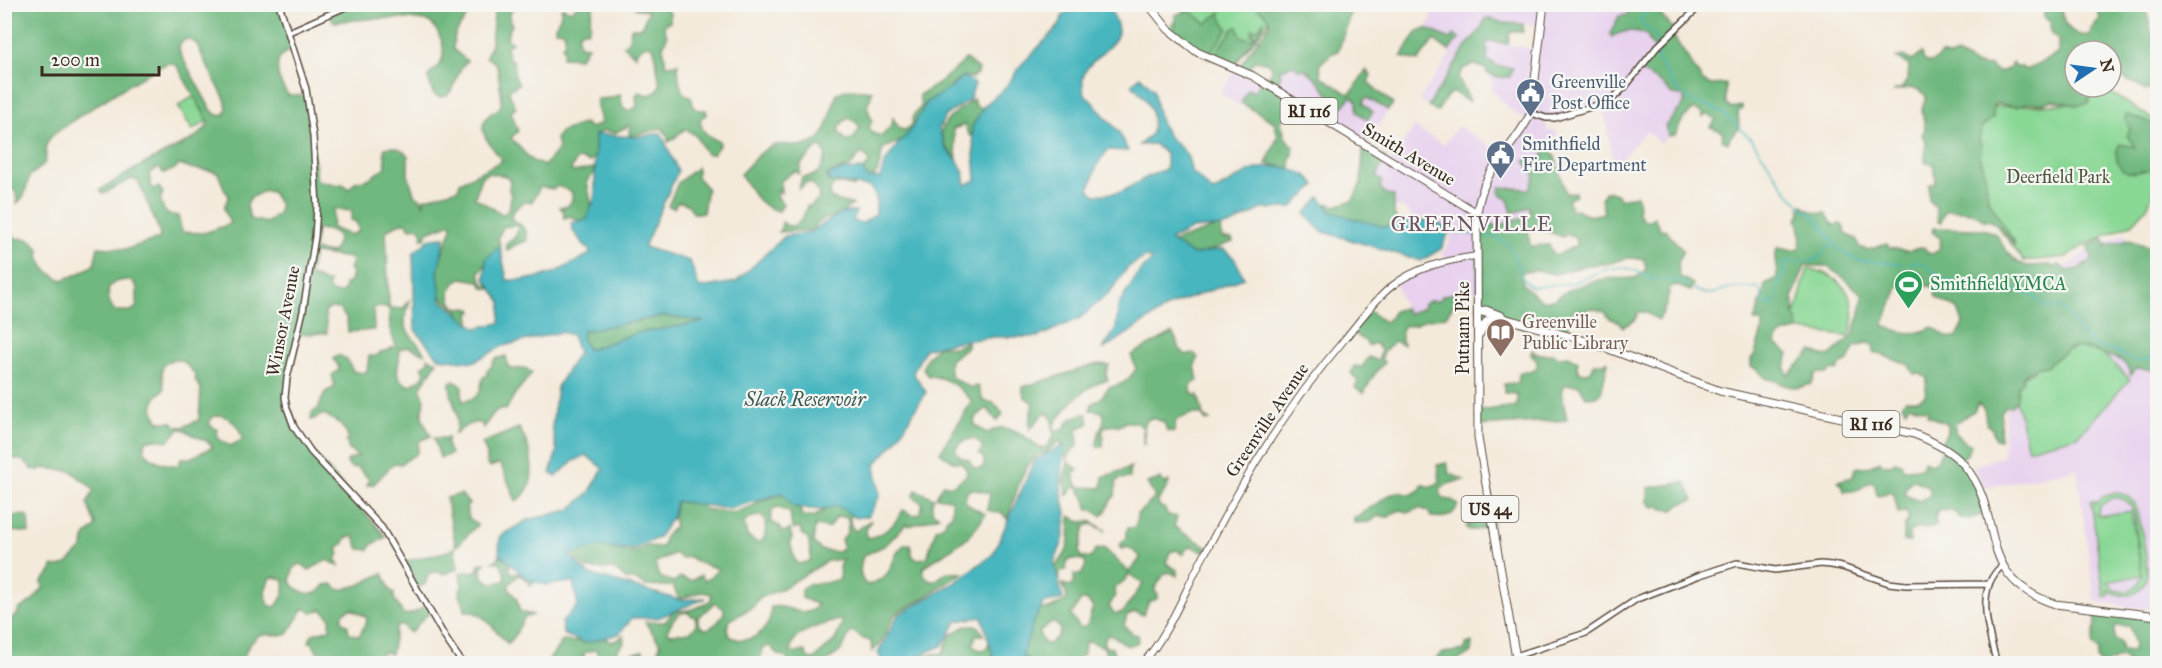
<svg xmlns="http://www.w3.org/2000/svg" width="2162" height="668" font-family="'IM FELL Great Primer',serif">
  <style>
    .built { fill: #e8d2ee }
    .green { fill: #8ad896; stroke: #62815a; stroke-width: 1.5; fill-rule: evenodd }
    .forest { fill: #6fb87f; stroke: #55714e; stroke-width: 1.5; fill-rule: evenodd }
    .water { fill: #47b6bf; stroke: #41706e; stroke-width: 1.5; fill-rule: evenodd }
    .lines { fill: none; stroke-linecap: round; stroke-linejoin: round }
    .stream { stroke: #47b6bf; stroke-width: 1.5 }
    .tertiary-casing { stroke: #57473a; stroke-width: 8 }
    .secondary-casing { stroke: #57473a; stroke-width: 8 }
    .primary-casing { stroke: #57473a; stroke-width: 9 }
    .tertiary { stroke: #fff; stroke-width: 5 }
    .secondary { stroke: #fff; stroke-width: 6 }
    .primary { stroke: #fff; stroke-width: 7 }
    .labels { text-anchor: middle; stroke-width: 4.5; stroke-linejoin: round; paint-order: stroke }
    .shield { fill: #f6f6f2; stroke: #73675e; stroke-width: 1.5 }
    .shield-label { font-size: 16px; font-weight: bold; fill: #3b2a1e }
    .service-label { font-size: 18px; fill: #4e5e75; stroke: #f6f6f2; text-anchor: start }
    .street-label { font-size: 18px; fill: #3b2a1e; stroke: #f6f6f2 }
    .park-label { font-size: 18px; fill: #4f563c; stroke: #f6f6f2 }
    .leisure-label { font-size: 18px; fill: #27864d; stroke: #f6f6f2; text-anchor: start }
    .education-label { font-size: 18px; fill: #785e54; stroke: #f6f6f2; text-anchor: start }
    .water-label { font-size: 20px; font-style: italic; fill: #3f5b56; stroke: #f6f6f2 }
    .quarter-label { font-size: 21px; letter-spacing: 1.5px; fill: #6b5563; stroke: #f6f6f2 }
  </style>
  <rect width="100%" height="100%" fill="#f6f6f2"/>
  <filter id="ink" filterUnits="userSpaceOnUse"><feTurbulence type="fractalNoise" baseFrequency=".0167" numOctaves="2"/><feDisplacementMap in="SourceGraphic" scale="12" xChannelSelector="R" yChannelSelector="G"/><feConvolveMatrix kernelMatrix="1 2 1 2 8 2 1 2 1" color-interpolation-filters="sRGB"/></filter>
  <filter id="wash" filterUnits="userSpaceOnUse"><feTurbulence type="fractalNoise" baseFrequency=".008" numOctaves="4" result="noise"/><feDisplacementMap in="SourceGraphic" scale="24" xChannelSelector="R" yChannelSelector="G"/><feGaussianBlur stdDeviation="1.35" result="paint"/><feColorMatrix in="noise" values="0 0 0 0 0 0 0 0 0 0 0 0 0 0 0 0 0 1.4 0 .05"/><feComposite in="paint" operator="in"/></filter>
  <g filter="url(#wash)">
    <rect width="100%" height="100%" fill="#f4eadb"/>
    <path class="built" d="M 1491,4 L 1629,5 L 1627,16 L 1614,34 L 1623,32 L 1641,32 L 1648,37 L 1656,48 L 1645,73 L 1661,83 L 1672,95 L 1684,96 L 1684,103 L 1665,126 L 1668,136 L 1660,143 L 1646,131 L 1614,167 L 1603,105 L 1545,123 L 1548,131 L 1555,130 L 1558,143 L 1545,149 L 1543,159 L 1537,162 L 1535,176 L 1529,190 L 1500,187 L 1527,205 L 1530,208 L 1529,216 L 1525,219 L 1513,219 L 1478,291 L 1443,295 L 1439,301 L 1429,301 L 1423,305 L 1423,308 L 1408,314 L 1404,308 L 1396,283 L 1447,260 L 1441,253 L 1446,249 L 1451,236 L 1439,221 L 1428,217 L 1413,218 L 1403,207 L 1395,208 L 1394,196 L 1384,194 L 1376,176 L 1386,158 L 1391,161 L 1414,127 L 1444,145 L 1458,126 L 1501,153 L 1526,119 L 1514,113 L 1491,90 L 1491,75 L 1499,77 L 1513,68 L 1496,66 L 1487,61 L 1488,51 L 1486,46 L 1486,43 L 1491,41 L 1538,50 L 1542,25 L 1504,23 L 1486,18 L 1480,30 L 1467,45 L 1428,106 L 1419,100 L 1451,54 L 1449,51 L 1455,43 L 1459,41 L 1427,29 L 1436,5 L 1471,5 L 1486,9 Z
      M 1293,65 L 1300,70 L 1303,68 L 1319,80 L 1331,99 L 1331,106 L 1343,106 L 1351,96 L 1357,101 L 1366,119 L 1373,112 L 1363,104 L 1367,98 L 1388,110 L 1367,146 L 1274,88 L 1279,79 L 1278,71 Z
      M 1236,70 L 1261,81 L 1254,92 L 1248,89 L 1239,106 L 1220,93 Z
      M 2125,234 L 2131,247 L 2157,251 L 2157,610 L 2095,602 L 2077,469 L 1984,488 L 1974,466 L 2003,456 L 2008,380 L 2010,270 L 2059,267 L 2071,264 L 2090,248 Z"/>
    <path class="green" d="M 1188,5 L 1260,5 L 1273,16 L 1236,63 L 1209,58 L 1168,29 Z
      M 2090,87 L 2102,87 L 2157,122 L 2157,180 L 2149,204 L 2139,217 L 2132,224 L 2086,244 L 2067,257 L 2024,261 L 1990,217 L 1976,134 L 1985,107 L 2090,103 Z
      M 194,96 L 208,121 L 192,130 L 178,106 Z
      M 1808,268 C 1844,276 1863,301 1849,337 L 1795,329 L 1792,324 Z
      M 2079,347 L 2103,354 L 2130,379 L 2078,436 L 2028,449 L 2012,384 L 2063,351 Z
      M 2112,493 C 2120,493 2127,494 2133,501 C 2140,510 2149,567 2146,579 C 2141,597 2122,599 2108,590 L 2109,596 L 2104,597 L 2091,501 L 2095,501 L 2096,504 L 2104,496 ZM 2112,498 C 2123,497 2131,502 2134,513 L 2142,575 L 2138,585 L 2127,592 L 2114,590 L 2108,582 L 2142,575 L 2131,511 L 2097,516 L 2100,506 Z"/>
    <path class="forest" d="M 220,4 L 223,7 L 231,4 L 279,5 L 294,49 C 270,55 276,79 288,95 L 307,96 L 317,181 C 327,181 333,186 343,184 L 349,189 L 355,182 L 368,179 L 386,167 L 384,150 L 385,148 C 394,146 402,148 408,156 L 408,175 L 414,194 L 420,198 L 424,205 L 423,199 L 458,189 L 460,182 L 502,161 C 495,148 473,132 488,116 C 492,111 500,111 501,104 C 503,93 498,77 497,66 L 494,62 L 486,57 L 491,44 L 495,5 L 515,5 L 509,15 L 512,26 L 509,29 L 507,38 L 512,43 L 506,47 L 509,59 L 513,60 L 515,78 L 519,84 L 510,89 L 509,93 L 516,108 L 511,112 L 518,131 L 511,138 L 531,160 L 544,166 L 558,149 L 556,138 L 560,132 L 585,123 L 590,128 L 600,124 C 603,116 594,108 597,99 L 611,98 L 620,94 L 623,108 L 628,111 L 637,107 L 636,95 L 639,92 L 648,95 L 657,92 L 660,85 L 654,49 L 650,45 L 644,46 L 636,52 L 636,56 L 623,45 L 629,41 L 631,28 L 638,28 L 643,26 L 646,15 L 648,13 L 646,10 L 635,8 L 634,5 L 663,5 L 670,14 L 670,22 L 665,24 L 664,28 L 667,36 L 663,47 L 666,65 L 678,64 L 679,81 L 683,93 L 691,97 L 694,108 L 700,110 L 706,110 L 707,114 L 700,119 C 701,132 708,137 719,141 L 720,144 L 713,154 L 706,154 L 696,136 L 686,129 C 678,132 675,140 668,142 L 668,137 L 662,128 L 632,136 L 629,135 L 630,125 L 615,133 L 603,131 C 591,139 598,143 596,153 C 595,156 593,159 591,162 L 580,159 L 576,160 L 571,170 L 573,172 L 594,168 L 594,172 L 587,183 C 589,192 599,224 578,220 C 575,219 572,217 569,216 L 564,219 L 564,212 L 560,207 L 566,207 C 572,203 574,198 571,191 L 557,186 L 554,189 L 540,187 L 532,202 C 522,200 514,209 510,218 C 520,224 528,228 527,241 L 515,245 L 507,251 L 506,244 L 516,236 L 518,227 L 516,225 L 503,227 L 498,238 L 500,244 L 499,247 L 479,273 L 484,285 L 489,285 L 496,290 L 484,288 L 479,281 L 461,278 C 450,286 446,295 455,307 L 472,309 L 473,312 L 469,313 L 471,326 L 465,325 L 458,311 L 441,297 L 433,277 L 452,228 L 451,223 L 428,232 L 425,238 L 421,239 L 423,235 L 421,229 L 417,227 L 410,228 L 407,223 L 398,224 L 386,231 L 389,308 L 403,309 L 410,299 C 409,306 406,312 405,319 C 403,333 419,342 425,354 L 409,347 L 399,349 C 403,364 387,376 410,386 L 423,377 L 425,372 L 422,367 L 428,362 L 428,358 L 437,362 L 420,388 L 425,399 C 419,421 423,418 431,436 L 419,441 L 417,453 L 401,464 L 394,463 L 374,484 L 367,485 L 369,479 L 357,467 L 352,468 L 348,465 L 347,461 L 358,456 L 349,450 L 346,441 L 348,439 C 347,427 334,420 324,414 L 311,420 L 312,412 L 318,409 L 325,392 L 335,387 L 332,375 L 339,370 L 338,365 L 333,359 L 338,355 L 347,359 L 353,371 L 362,373 L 367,371 L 369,356 L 377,356 L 380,352 L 386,351 L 396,346 L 390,330 L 389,308 L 382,307 L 373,308 L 374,330 L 348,332 L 347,319 L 339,309 L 330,308 L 325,311 L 327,333 L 300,334 L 287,378 L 288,408 L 302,439 L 386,537 L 371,545 L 369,550 L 359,549 L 354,536 L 346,538 L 344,543 L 337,548 L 339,554 L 336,559 L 339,566 L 327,560 L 309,570 L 303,565 L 299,564 L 293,570 L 290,581 C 298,593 315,600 325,585 L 332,584 L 340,590 L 359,585 L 383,573 L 390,590 L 394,593 L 394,598 L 403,614 C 411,616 419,610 426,605 L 431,612 C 421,618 418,626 410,633 L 402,625 L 396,627 C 394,637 393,645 391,654 L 383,652 L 375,663 L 324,663 L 325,656 L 322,652 L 317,652 L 312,642 L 309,642 L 312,634 L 330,629 L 330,618 L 323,610 L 319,610 L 313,613 L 304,608 L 287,635 C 284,635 263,634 259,635 L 249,645 L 241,663 L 5,663 L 5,622 L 18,614 L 18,610 L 33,600 L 43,588 L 42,581 L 52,571 L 52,566 C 68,570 72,556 83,548 C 84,530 88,537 96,526 L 87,503 L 94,491 L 91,487 L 71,471 L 43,468 L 39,470 L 31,469 L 30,466 C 22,458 15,458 5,460 L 5,229 L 17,239 C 28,236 33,241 39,249 C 38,265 48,273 62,280 L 78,274 L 94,265 L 98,247 L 127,249 L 160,238 L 159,230 L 138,181 L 131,179 L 103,194 L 100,190 L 140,166 L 193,139 L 207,127 L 208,121 L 177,66 C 173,64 174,63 169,63 C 158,65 58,128 50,138 C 38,153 58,159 30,175 L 24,196 L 17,203 L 16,193 L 5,182 L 5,5 ZM 189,39 L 197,44 L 205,62 L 225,99 L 227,109 L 223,116 L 215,114 L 210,108 L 180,53 L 179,46 L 184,40 ZM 179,165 C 186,165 188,168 194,169 C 203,170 209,169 218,173 L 225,191 L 229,195 L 224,208 L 230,224 L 204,233 L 182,232 L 178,216 L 167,214 C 162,208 158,200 163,193 L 159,187 L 155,189 L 151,187 L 149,173 L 158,168 L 161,169 L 163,173 L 173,170 ZM 488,173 L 506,176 L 510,181 L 509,190 L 511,195 L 510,206 L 504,215 L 475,198 L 481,177 ZM 263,191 L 272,192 L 280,205 L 279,212 L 267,223 L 250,219 L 247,206 L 249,199 ZM 334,209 L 352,211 L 351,220 L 356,222 L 359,231 L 350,235 L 332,228 ZM 317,229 L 327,230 L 337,234 C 339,239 336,249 332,253 L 314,250 ZM 314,253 L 350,258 L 352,261 L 349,269 L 352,272 L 350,282 L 345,284 L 344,291 L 339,294 L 331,292 L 328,287 L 329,282 L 322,282 L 318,278 L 309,276 ZM 126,280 L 133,282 L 137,288 L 137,306 L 131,311 L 115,311 C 109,304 107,296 109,287 L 115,282 ZM 173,359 L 183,361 L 195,374 L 196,382 L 201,388 L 199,420 L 183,427 L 176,426 L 173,422 L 159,422 C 150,410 152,398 164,390 L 162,372 L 163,365 ZM 221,415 C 232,418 241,428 242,440 L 230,446 L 218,438 L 217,430 L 209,424 L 212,417 ZM 179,429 L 186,430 C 193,438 206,437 213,447 L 190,458 L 181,458 L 179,465 C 166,466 151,461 144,450 L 146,441 L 155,439 L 168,441 ZM 273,577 L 283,579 C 287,588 282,600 275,607 L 268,605 L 265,592 L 269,579 ZM 352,609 L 366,617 L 367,621 L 359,636 L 349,633 L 348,626 L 342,621 L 342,616 L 347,610 Z
      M 416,4 L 423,6 L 470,5 L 467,16 L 455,34 L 453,49 L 467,61 C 455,71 458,87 446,96 L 438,97 L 433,93 L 428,77 C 431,71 438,69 441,62 C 447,48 440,33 430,22 C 398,16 367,19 334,22 L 324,5 Z
      M 2130,4 L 2145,8 C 2153,34 2162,62 2154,88 L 2145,91 L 2136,84 L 2126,80 L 2111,66 L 2111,51 L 2075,51 L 2075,87 L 2091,87 L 2088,104 L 2075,105 L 2053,100 L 2045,103 L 2029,103 L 2016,107 L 1999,104 L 1993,105 L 1993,118 L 1982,127 L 1979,140 L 1982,145 L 1980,156 L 1985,172 L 1988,199 L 2014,242 L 2015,246 C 2006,236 1998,219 1983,220 C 1975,210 1957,210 1945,211 L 1941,222 L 1938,222 L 1936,208 L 1929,200 L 1929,185 L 1935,183 L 1936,180 L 1933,164 L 1925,162 L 1926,141 L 1922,135 L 1925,129 L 1922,109 L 1926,97 C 1919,83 1906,89 1893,91 L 1902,88 L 1908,79 L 1909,65 L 1896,58 L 1903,56 L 1912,61 L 1922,53 L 1924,61 C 1931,64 1937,60 1941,54 L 1950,57 L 1957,54 L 1974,64 L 1986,67 L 1990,65 C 1995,73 2003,72 2010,68 L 2013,62 L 2016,67 L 2022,67 L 2026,70 L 2058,54 L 2058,39 L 2051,34 L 2050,22 L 2044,17 L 2044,5 L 2062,5 C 2061,22 2071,38 2090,35 C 2089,29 2096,23 2100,19 L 2096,5 Z
      M 578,5 L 594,5 L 590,20 L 591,24 L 588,31 L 581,31 L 578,35 L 579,45 L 588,46 L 580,58 L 562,57 L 564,51 L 562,46 L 564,44 L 565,34 L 563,31 L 555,30 L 555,26 L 560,18 L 562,7 L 571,11 Z
      M 1254,5 L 1352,5 L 1345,32 L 1338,51 L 1331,54 L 1320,64 L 1321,76 L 1348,94 L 1352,92 L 1366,70 L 1371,75 L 1368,82 L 1393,104 L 1388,110 L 1367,98 L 1365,99 L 1363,104 L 1373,112 L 1367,120 L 1357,112 L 1357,101 L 1351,96 L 1344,106 L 1330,106 L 1331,99 C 1323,86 1317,77 1303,68 L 1300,70 L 1293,65 L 1279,70 L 1281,76 L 1274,88 L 1294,101 L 1281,122 L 1285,137 L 1293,146 L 1293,155 L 1290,158 L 1291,168 L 1266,164 L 1278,136 L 1274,122 L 1241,103 L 1248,89 L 1254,92 L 1261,81 L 1265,82 L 1272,71 L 1272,67 L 1268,63 L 1257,60 L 1252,64 L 1248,73 L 1239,69 C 1246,52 1261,39 1270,23 L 1267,16 Z
      M 1629,5 L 1657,5 L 1654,8 L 1675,30 L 1672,34 L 1673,36 L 1703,81 L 1711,85 L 1726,84 L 1726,105 L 1731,108 L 1742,106 L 1742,109 L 1738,112 L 1739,129 L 1730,137 L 1728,143 L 1722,139 L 1723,135 L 1721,131 L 1710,127 L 1716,120 L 1708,114 L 1703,117 L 1702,113 L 1694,109 L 1683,119 L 1675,135 L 1668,136 L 1665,126 L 1684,104 L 1684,96 L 1672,95 L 1661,83 L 1638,70 L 1656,49 L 1649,42 L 1648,36 C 1638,29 1622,30 1612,37 L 1610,34 L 1619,16 L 1627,15 Z
      M 1189,10 L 1206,23 L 1221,12 L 1220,16 L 1228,29 L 1207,57 L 1173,33 L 1176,24 L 1175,15 Z
      M 1486,18 L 1504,23 L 1523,24 L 1523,32 L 1511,32 L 1509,35 L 1508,44 L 1491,41 L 1487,43 L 1486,46 L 1488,51 L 1487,61 L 1494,63 L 1496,66 L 1513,68 L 1510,77 L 1499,77 L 1488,74 L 1486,69 L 1473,64 L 1463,69 L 1458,78 L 1468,96 L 1469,102 L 1453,92 L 1447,96 L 1437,112 L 1428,106 L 1467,45 L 1480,30 Z
      M 1264,21 C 1262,38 1240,50 1235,67 L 1214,59 L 1218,49 L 1234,28 L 1238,27 L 1241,37 L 1252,39 L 1255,35 L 1253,36 L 1251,34 L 1253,33 L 1252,29 L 1258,29 Z
      M 1426,28 L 1450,39 L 1454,35 L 1459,38 L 1459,40 L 1455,43 L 1449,51 L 1434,40 L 1418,61 L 1401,57 L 1418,31 Z
      M 966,59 L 978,69 L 977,74 L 972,78 C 958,72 954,86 945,93 C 939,98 930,98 924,104 L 924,112 L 904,140 L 883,148 L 878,171 L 872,179 L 864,175 L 864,170 L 869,163 L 867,157 L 861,153 L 851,166 L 826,175 L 828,181 L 854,183 L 855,187 L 842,184 L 833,185 L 829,195 L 832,199 L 854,205 C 847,206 847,210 842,213 C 827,220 822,216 812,230 L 778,232 L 781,229 L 782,222 L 788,226 C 800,226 804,217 807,206 L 810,206 L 819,199 L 818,191 L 811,183 L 806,183 L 799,189 L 802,177 C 818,178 822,169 826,155 L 822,148 L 818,147 L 801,164 L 799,174 L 794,171 L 781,181 L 781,193 L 777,190 L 778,198 L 783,204 L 779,211 C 759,208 750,189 740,174 C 750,165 759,151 772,146 C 782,142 789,146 800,146 C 830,144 829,115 837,93 L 849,89 L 872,91 C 869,110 863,98 872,120 L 869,128 L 872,133 L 882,136 L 892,125 L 893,118 L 900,129 L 905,130 L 912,125 C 913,113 913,115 921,107 L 919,95 L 938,84 ZM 849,118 L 857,123 L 860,128 L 854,138 L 849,141 L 845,140 L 838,130 L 843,122 Z
      M 973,99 L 976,106 L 982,108 C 979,119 973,125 972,136 L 970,136 L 964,125 L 953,129 L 957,159 L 946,147 L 941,133 C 946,115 961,111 973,99 Z
      M 2126,115 L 2129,115 C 2139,120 2148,120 2157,126 L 2157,170 C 2144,166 2127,182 2118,163 C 2115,156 2116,150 2120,144 L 2135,147 L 2127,136 L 2130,129 L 2125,119 Z
      M 1367,146 L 1386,158 L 1376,176 L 1382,181 L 1380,188 L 1384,193 L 1394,196 L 1394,213 L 1397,220 C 1378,238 1349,220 1330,211 L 1327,203 L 1336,206 L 1353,200 L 1361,183 L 1363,151 Z
      M 1550,148 L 1555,157 L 1566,193 L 1575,192 L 1576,196 L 1568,199 L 1571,210 L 1578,209 C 1587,218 1592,216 1604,213 L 1601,199 L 1606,191 L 1616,194 L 1620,199 L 1637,195 L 1639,206 L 1638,212 L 1643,219 L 1648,221 L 1654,217 L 1660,229 L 1667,230 C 1670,240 1679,242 1683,252 L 1678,262 L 1679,276 L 1693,284 L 1690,291 L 1676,285 L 1670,287 L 1667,303 L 1659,320 L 1645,312 L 1638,312 L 1635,320 L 1623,327 L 1619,322 L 1609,318 L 1605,312 L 1591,308 L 1586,311 L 1576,310 L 1571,313 L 1567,335 L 1478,311 L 1478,228 L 1513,222 L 1513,219 L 1525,219 L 1529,216 L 1530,208 L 1528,206 L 1523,210 L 1512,213 L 1508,200 L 1499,193 L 1500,187 L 1529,189 L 1535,176 L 1525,161 L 1529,158 L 1537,162 L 1543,159 L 1544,149 ZM 1541,229 L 1563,237 L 1567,234 L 1574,236 L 1577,245 L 1558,255 L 1554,254 L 1549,245 L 1530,246 L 1528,230 ZM 1628,258 L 1644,259 L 1646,269 C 1636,284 1619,276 1603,279 C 1591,282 1577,286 1567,291 C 1556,298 1556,301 1542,301 L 1522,284 L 1521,273 L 1536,270 L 1555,274 L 1588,265 L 1607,264 Z
      M 697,167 L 697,177 L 707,188 L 703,213 L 693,213 C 690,205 686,202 677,202 L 674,208 L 668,206 L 678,183 Z
      M 1803,205 C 1807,211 1819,214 1826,213 L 1833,225 L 1841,224 L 1844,227 L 1845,234 L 1856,239 L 1859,247 L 1868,250 L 1887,244 L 1889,248 L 1908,251 L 1924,247 L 1928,253 L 1933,254 L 1939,249 L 1941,239 L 1932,232 L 1933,228 L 1982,229 L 1992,232 L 1997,235 L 2005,249 L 2017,262 L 2027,266 L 2051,265 L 2053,268 L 2059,265 L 2067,271 L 2079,269 L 2084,264 L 2090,262 L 2092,257 L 2088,246 L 2104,238 L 2106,247 L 2107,245 L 2129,240 L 2148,246 L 2157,245 L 2157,370 L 2136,369 L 2131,375 C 2122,349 2102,361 2086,347 L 2083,349 L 2081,347 L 2067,350 L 2046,366 L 2035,368 L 2032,372 L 2029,370 L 2022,377 L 2024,380 L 2018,387 L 2017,399 L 2011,407 L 2005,406 L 2001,412 L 2000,440 L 1995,439 L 1992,429 L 1987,425 L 1984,409 L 1978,403 L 1974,411 C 1966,414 1963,420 1955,423 L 1955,432 L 1964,441 L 1971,445 L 1967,454 L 1960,460 L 1974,481 L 1984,514 L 1966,520 L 1958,517 L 1955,512 L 1939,510 C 1935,515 1934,520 1937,526 L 1912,530 L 1909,533 L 1910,542 L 1904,541 L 1904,526 L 1908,521 L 1908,515 L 1905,512 L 1898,513 L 1894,494 L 1889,492 L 1879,496 L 1877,495 L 1875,484 L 1870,482 L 1858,490 L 1844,492 L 1843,486 L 1838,481 L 1853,477 L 1855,468 L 1871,466 L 1880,461 L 1882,464 L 1892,465 L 1894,462 L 1901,463 L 1903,469 L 1921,468 L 1924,461 L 1931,464 L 1937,461 L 1943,448 L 1940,446 L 1948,430 L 1948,424 L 1927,415 L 1928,410 L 1909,405 L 1906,410 L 1902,405 L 1905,400 L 1917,400 L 1925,396 L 1927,378 L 1920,374 L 1914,374 L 1909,365 L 1873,352 L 1874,346 L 1866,342 L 1864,345 L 1855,346 L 1848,361 L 1840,365 L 1837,371 L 1832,370 L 1827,374 L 1819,373 L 1815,374 L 1812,384 L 1797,388 L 1784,385 L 1774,380 L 1766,379 L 1758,370 L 1751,367 L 1751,359 L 1755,354 L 1763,327 L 1761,322 L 1754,321 L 1759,308 L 1758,305 L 1763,297 L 1765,284 L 1777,278 C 1778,268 1774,256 1777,248 C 1785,247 1792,255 1800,247 L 1801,234 L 1797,218 L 1801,214 L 1800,207 ZM 1806,264 L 1810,266 L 1827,266 C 1833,271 1838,274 1844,278 C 1851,283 1855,290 1863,294 L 1860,313 L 1853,335 L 1830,355 L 1822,356 L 1812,351 L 1788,375 L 1785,368 L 1789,354 L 1776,344 L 1778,337 L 1785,333 L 1798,330 L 1797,320 L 1793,313 L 1796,312 L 1794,310 L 1793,296 ZM 1903,275 L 1937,289 L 1935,295 L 1937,298 L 1958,309 L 1963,323 L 1957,338 L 1948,337 L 1933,327 C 1916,336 1902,334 1883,325 ZM 1914,480 L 1927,486 L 1931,493 L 1928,497 L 1919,501 L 1905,495 C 1905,489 1908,482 1914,480 Z
      M 1220,226 L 1222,238 L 1232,239 L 1233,242 C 1205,249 1199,267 1172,242 Z
      M 1458,293 L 1455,303 L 1446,316 L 1425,320 L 1415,325 L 1404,326 L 1401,331 L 1403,345 L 1395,341 L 1387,348 L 1381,358 L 1384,363 C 1374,373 1370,381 1364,393 L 1355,388 L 1358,381 L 1351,373 L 1354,366 L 1362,367 L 1369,357 L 1376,360 L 1379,358 L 1381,350 L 1375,343 L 1368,346 L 1366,342 L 1351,331 L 1369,311 L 1384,322 L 1389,319 L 1394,311 L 1404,308 L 1408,314 L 1423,308 L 1423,305 L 1429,301 L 1439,301 L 1443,295 Z
      M 664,316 L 706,322 L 637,333 L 588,350 L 582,339 L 583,331 Z
      M 1172,333 L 1177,341 L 1178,347 L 1186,355 L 1195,354 L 1198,358 L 1195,365 L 1198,381 L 1192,383 L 1191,390 L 1193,395 L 1198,395 L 1204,417 L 1210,420 L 1206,421 L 1201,414 L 1191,414 L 1176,420 L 1174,432 L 1167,431 L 1164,422 L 1152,418 L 1147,420 L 1144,428 L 1145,444 L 1143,444 L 1143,428 L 1137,422 L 1125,422 L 1122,425 L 1107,426 L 1103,428 L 1103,447 L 1097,447 C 1096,431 1105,427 1104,415 L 1100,411 L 1090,410 L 1092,404 L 1101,398 L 1109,387 C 1124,384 1127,382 1136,369 L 1131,355 Z
      M 967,342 L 967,347 L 950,360 L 949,366 L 951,377 L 971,388 L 978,386 L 983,401 L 994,403 L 1003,414 L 997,421 L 987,408 L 975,418 L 974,423 L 977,427 L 987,433 C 990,432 993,430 996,429 C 1008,424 1030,439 1039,448 L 1047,447 L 1054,436 L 1052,418 L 1045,412 L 1030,429 L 1029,424 L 1033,402 C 1025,399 1022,395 1023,387 L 1097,364 L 1109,365 L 1106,374 L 1108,380 C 1086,383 1065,408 1053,426 L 1056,431 L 1064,429 C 1069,418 1075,415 1087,414 L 1089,423 L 1077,429 L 1078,447 L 1074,448 L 1067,460 L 1060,441 C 1054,444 1051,449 1046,453 C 1042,455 1041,453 1037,456 C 1021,466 1014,503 1007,519 L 1002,513 L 987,510 L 990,493 L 971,489 L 967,492 L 965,501 L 970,506 L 985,514 C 970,544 947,549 923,568 L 923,573 L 930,581 L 935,581 L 947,572 L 962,573 L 924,598 L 895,614 L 882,641 L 872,652 L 871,641 L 864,639 L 852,631 C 846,637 846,643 842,649 C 838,655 830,657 826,663 L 791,663 L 784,656 L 778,655 L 770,646 L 762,648 L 761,657 L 757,663 L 663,663 L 665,657 L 658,649 L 661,645 L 645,622 L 665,622 L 674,611 C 688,612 698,608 710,601 L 712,594 L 702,592 L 679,599 L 673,586 L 646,586 L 636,580 L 627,580 L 614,569 L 588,569 L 574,557 L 573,551 L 604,542 L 617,550 L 627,552 L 636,552 L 647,546 L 663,547 C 663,536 667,533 675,527 L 671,507 L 677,501 L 684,503 L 700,501 L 704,509 L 733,513 L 753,506 L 760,501 L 785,493 L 798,502 L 802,516 L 814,517 L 828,508 L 839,505 L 852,512 C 849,520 849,525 855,531 L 871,520 L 866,530 L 867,538 C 886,534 894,526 903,510 L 913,515 L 919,514 L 923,504 L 913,496 L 916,490 L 934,498 L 932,502 L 932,511 L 939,516 L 910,526 L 906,524 L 886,545 L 863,556 C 860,565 858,578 867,585 C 901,574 886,559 905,544 L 910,544 L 913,557 L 917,559 L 927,558 L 936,529 L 944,525 L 947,518 L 952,515 L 952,502 L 950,499 L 936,497 L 943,484 L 952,486 L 966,476 L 967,470 L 961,462 L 953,462 L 940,452 L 972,401 C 960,388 946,376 928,376 L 923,368 L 926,359 L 938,346 L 955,347 ZM 971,439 L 975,439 L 982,446 L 982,450 L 979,454 L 984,459 L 984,465 L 980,469 L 974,468 L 971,464 L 970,460 L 960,457 L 956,452 L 956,448 L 961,442 ZM 776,507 L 790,512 L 792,529 L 800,528 L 803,535 L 808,539 L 811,554 L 810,561 L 799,564 L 795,561 L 790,542 L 792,538 L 790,530 L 782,532 L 779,526 L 770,521 L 772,511 ZM 761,516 L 766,520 L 765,537 L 758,543 L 747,536 L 744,523 L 752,517 ZM 837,517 L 846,517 L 849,522 L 846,535 L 841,539 L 843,547 L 838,552 L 821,550 L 813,542 L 815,526 L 828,528 ZM 675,553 L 680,558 L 691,557 L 694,561 L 719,569 L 705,581 L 701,575 L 691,581 L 680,577 L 674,582 L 659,577 L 655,563 ZM 843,559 L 839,566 L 840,579 L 825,583 L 808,584 L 802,589 L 802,598 L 818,605 C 803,622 790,603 771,607 C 771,611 771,617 769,621 C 762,637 744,645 729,636 L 727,628 L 730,620 L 753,607 L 759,598 L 783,588 L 827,561 ZM 715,603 L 724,609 L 724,613 L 717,623 L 708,629 L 702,628 L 698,621 L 698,617 ZM 686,612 L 696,618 L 696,626 L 690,632 L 671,634 L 668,632 C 669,623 677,613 686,612 ZM 838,620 L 841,620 L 842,624 L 835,640 L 814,659 L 808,658 L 805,651 L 791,653 C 788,631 822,626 838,620 Z
      M 1532,350 L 1535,353 L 1548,355 L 1553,353 L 1559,357 L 1568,356 L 1578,361 L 1577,367 L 1579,372 L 1588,373 L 1592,370 L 1594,364 L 1608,362 L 1601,393 L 1598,396 L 1586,397 L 1579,385 L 1565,385 L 1561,391 L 1567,420 L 1479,426 L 1479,411 L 1517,406 L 1517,394 L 1504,393 L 1504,384 L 1517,383 L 1520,372 L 1530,372 L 1537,369 L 1537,360 L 1531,354 Z
      M 506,356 L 508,367 L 513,369 L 525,368 L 532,373 L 515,394 L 506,410 L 499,409 L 493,414 L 483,428 L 481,423 C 469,421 462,429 454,435 C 464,414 449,403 450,382 L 453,381 L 462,385 L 462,401 C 480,399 480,393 483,377 L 488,375 L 486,371 L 491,367 L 495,359 Z
      M 519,428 C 532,448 541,487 516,501 L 501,465 L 498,464 L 490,467 L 487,465 L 487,454 L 482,443 Z
      M 434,438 L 448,438 L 446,442 L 451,454 L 440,458 Z
      M 1068,462 L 1078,469 L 1073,474 L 1078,487 L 1100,488 L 1103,485 L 1103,477 L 1131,467 L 1129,471 L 1130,478 L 1119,479 L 1116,482 L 1115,496 C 1108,500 1109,511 1102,516 L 1093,510 L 1088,510 L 1085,499 L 1078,488 L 1074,487 L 1067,495 L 1064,480 Z
      M 1447,463 L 1449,473 L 1464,480 C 1456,482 1444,483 1440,491 L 1443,499 L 1452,500 L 1458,505 C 1452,519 1444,518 1431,517 L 1429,512 L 1420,508 L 1408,513 L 1401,510 L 1393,513 L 1389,517 L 1378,516 L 1370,522 L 1354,523 L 1354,517 L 1361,516 L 1366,509 C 1380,506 1383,495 1397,492 C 1403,491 1405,495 1411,495 L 1421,489 L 1422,484 L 1429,487 L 1437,485 L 1440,480 L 1437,465 Z
      M 1160,479 L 1165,483 L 1169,481 L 1168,486 L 1158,501 L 1159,506 L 1165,509 L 1168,515 L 1177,517 L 1174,526 C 1184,535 1197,540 1208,547 L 1205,553 L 1191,546 L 1187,548 L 1183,555 L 1177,550 L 1170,552 L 1166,563 L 1177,570 L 1177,576 L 1170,572 L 1164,574 L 1154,590 L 1158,594 L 1157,599 L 1149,602 L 1143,615 L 1135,612 L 1127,615 L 1124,626 L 1133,634 L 1138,635 L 1139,638 L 1137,643 L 1127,646 L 1115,637 L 1107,635 L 1104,642 L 1105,647 L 1112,648 C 1116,661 1124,658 1134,663 L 1108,663 L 1104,647 L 1089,641 L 1085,643 L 1084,654 L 1077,660 L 1077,663 L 1031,663 L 1027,658 L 1023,658 L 1022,650 L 1038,609 L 1049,609 L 1067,600 L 1066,593 L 1062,584 L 1071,586 L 1074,583 L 1074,574 L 1081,575 L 1086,565 L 1084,560 L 1071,559 L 1067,561 L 1066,570 L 1060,572 L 1059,579 L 1055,574 C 1054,562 1062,561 1066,552 C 1071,541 1069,528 1070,516 L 1080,522 L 1090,521 L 1106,531 L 1092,524 L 1085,526 L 1079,551 L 1081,557 L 1091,558 L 1095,550 L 1104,548 L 1129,572 L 1139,560 L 1140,556 L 1128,547 L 1122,549 L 1120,545 L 1126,538 L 1126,532 L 1128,528 L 1133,528 L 1136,525 L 1137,514 L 1154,499 L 1154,495 L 1147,483 ZM 1129,574 L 1143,584 L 1123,612 L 1115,614 L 1109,607 L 1115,595 L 1114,588 L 1124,581 ZM 1081,600 L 1086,600 L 1093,607 L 1087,626 L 1080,628 L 1071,615 ZM 1050,623 L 1055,623 L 1060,629 L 1059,635 L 1049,644 L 1044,643 L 1040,636 L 1040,631 Z
      M 1685,482 L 1694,500 L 1681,504 L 1674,510 L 1663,509 L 1659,506 L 1653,507 L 1648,502 L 1648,488 Z
      M 461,494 L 469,504 L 466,508 L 469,518 L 477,525 L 456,547 L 446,498 Z
      M 1489,505 L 1493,524 L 1476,530 L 1469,530 L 1466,527 L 1471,522 L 1468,510 Z
      M 18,515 L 28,516 L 29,533 L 13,531 L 6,542 L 5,549 L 5,518 Z
      M 455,548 L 458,569 L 444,574 L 437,572 L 429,573 L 425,584 L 417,588 L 402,562 L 445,552 Z
      M 499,555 L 508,560 L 510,572 L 530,575 L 536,581 L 531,586 L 528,580 L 519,575 L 509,584 L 509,589 L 517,599 L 520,612 L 533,615 L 524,618 L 514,637 L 508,644 C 495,632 484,610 465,611 L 463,601 L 459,594 L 462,586 L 460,573 L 477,571 L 479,564 L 485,562 L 486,563 L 482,566 L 481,569 L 484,579 L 492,583 L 504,581 L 506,576 L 500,562 L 493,562 L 498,559 Z
      M 2096,610 L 2150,615 L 2149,624 L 2152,641 L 2157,644 L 2157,663 L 2127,663 L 2124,658 L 2121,657 L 2107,663 L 2100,663 L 2097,658 L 2098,650 L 2093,646 ZM 2117,626 L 2129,626 L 2135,645 L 2132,651 L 2122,650 L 2120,642 L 2114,639 L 2114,628 Z
      M 966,626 L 978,626 L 984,635 L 976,635 L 973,644 L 977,649 L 982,650 L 987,648 L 989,642 L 997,652 L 1000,663 L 938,663 L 937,660 L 933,658 L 923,663 L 909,664 C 918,654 930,655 943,653 L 950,635 Z
      M 623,635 L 624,643 L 617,650 L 620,657 L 643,651 L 645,663 L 600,663 L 597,651 L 594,650 L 584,653 L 584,663 L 545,664 C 552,656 558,648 563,640 L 571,642 L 602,637 L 612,642 L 619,639 Z
      M 1472,642 L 1471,652 L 1454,663 L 1431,663 L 1443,653 L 1465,650 L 1466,644 Z"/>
    <path class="water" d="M 1079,5 L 1108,5 C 1112,12 1118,23 1118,31 C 1118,46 1089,59 1084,74 C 1082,79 1083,88 1084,93 L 1119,132 L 1128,151 L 1108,150 L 1098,163 L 1089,189 L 1095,195 L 1121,192 L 1147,177 L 1166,169 L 1166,154 L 1154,144 L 1139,145 L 1152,133 C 1155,109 1148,101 1132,84 L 1140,76 L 1154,90 C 1155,104 1159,120 1166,132 C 1175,149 1188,144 1191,171 L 1213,192 C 1239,178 1257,160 1288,169 C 1303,173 1306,173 1316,185 L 1291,208 L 1262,209 L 1229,226 L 1192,229 L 1170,240 L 1193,255 L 1223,249 L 1235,259 L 1244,278 L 1171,305 L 1102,350 L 1116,329 L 1118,306 L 1140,271 L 1152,260 L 1146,257 L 1128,267 L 1110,292 L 1080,318 L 1038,337 L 994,337 L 955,342 L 925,349 L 913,373 L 926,392 L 896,441 L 875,465 L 880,495 L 868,516 L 856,518 L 838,506 L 821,510 L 794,507 L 782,493 L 729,509 L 676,501 L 673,516 L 658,538 L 633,550 L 596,547 L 569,555 L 589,574 L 680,600 L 706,598 L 658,618 L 632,618 L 619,634 L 585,643 L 563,634 L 562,622 L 578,605 L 573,582 L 546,585 L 526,578 L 499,553 L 500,536 L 528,520 L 569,510 L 589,493 L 603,469 L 586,455 L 572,462 L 556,477 L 550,473 L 557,451 L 552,427 L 557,387 L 578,353 L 572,335 L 561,332 L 503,346 L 473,362 L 439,358 L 415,330 L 413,253 L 431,238 L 445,237 L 438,272 L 441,300 L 476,328 L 500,323 L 501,302 L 485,279 L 486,258 L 500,246 L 507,280 C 543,281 560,271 591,253 L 573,231 L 571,223 L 587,219 L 595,196 L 595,134 L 636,137 L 661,133 L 678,171 L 644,247 L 690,261 L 699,288 L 736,282 L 785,236 L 810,232 L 841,213 L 856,211 L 853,221 L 863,223 L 876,214 L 876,197 L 870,187 L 829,181 L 828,175 L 843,170 L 862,169 L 867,178 L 880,178 L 884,164 L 898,144 L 908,134 L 927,102 L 952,87 L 963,76 L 975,84 L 969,100 L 945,116 L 939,129 L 946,149 L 958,161 L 964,173 L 966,185 L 976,180 L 972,127 L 984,106 L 1006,87 L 1021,65 L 1059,26 L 1063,15 ZM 664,316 L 704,322 L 637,333 L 588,350 L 582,339 L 583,331 Z
      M 1320,197 L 1330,211 L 1358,220 L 1385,227 L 1407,222 L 1435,220 L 1449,232 L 1441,249 L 1421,261 L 1321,231 L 1305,214 Z
      M 1064,445 L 1061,488 L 1066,514 L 1063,541 L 1054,563 L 1063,599 L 1043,604 L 1032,625 L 1022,656 L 1032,663 L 995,663 L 982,617 L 957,621 L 942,646 L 924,653 L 911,663 L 883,663 L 878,653 L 898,615 L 954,583 L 993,554 L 1035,460 Z"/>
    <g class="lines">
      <path class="stream" d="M 1651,4 L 1640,21 L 1656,38 L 1656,43
        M 1657,52 L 1658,59 L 1675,88 L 1692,102 L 1712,107 L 1724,114 L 1753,141 L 1786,190 L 1804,209 L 1817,219 L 1837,248 L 1856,260 L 1902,264
        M 1449,232 L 1475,235
        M 1480,235 C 1527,238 1507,272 1532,287 L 1573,283 L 1604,270 L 1622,267 L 1636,271 L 1653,279 L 1682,282 L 1688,286
        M 1909,263 L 1920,262 L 1947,281 L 1972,286 L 1986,293 L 2005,293 L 2022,290 L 2035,297 L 2045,307 L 2062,308 C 2073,319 2082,336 2094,345 C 2101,350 2109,348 2117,352 C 2126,357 2133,362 2144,361 L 2158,352
        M 1694,289 C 1712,300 1717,289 1732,288 C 1741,288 1749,289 1757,287 L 1761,291 L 1763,302 L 1769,306 C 1780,300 1775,292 1779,282 C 1780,279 1783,276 1785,273 L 1782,265 C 1801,254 1814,272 1827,247 L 1833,246"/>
    </g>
  </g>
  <g filter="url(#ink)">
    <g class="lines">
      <defs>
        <path id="tertiary" d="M 279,4 L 306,89 L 313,136 L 317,207 L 315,237 L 303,311 L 287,378 L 285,397 L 287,408 L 294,427 L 311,452 L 382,528 L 446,639 L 463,664
          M 289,32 L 352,4
          M 1531,113 L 1546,118 L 1555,118 L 1610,101 L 1624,88 L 1657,47 L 1702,4
          M 1516,656 L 1586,633 L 1637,599 L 1700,575 L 1737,563 L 1775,570 L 1821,564 L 1831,565 L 1842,567 L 1889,583 L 1906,585 L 1988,584
          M 1997,664 C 1989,634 1974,589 2002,566"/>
        <path id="secondary" d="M 1142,664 C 1168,635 1183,595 1201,561 C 1243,480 1284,410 1344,340 C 1359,322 1374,300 1392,286 C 1416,267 1448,260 1477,256"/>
        <path id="primary" d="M 1148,4 L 1168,29 L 1197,52 L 1253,76 L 1477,213
          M 1478,311 L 1590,342 L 1720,391 L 1914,434 C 1932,441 1951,450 1964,465 C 2007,516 1972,577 2055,604 L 2158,616
          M 1478,311 L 1486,310 L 1502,316
          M 1479,335 L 1486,322 L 1495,318
          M 1517,664 L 1478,438 L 1477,213 C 1484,163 1512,153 1531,113 L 1544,4"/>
      </defs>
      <use href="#tertiary" class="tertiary-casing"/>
      <use href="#secondary" class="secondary-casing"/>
      <use href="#primary" class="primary-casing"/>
      <use href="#tertiary" class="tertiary"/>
      <use href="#secondary" class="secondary"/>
      <use href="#primary" class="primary"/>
    </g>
  </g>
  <defs>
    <symbol id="civic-pin" viewBox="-11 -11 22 30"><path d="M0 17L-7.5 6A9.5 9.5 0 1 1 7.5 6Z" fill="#5c6f8a" stroke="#f6f6f2"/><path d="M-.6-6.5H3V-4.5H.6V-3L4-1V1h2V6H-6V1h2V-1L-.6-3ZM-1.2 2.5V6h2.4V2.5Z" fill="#fff"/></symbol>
    <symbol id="stadium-pin" viewBox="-11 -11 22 30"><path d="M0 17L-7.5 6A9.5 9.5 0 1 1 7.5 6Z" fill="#2e9e5b" stroke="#f6f6f2"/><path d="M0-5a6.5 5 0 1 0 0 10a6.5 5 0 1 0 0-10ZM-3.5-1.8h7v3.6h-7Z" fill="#fff"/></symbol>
    <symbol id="library-pin" viewBox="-11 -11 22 30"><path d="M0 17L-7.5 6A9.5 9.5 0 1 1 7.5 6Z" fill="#8d6e63" stroke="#f6f6f2"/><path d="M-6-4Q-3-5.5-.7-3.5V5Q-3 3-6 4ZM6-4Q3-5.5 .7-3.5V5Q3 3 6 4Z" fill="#fff"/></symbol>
  </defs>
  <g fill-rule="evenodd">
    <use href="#civic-pin" x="1514" y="76" width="33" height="45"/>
    <use href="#civic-pin" x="1484" y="138" width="33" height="45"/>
    <use href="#stadium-pin" x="1892" y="268" width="33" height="45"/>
    <use href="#library-pin" x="1484" y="316" width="33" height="45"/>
  </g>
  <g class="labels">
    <g class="shield">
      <rect x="1280.5" y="98" width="57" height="26" rx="4.5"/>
      <rect x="1842.5" y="411" width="57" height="26" rx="4.5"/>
      <rect x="1461.5" y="496" width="57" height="26" rx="4.5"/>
    </g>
    <g class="shield-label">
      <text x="1309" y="117">RI 116</text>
      <text x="1871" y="430">RI 116</text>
      <text x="1490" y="515">US 44</text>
    </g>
    <g class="service-label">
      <text x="1551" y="88">Greenville<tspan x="1551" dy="21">Post Office</tspan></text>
      <text x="1522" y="150">Smithfield<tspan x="1522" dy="21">Fire Department</tspan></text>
    </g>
    <g class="street-label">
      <text transform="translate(1409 154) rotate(31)" y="6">Smith Avenue</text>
      <text transform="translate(283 321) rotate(-79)" y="6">Winsor Avenue</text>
      <text transform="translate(1463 328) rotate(-90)" y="6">Putnam Pike</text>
      <text transform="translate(1267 420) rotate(-56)" y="6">Greenville Avenue</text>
    </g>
    <g class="park-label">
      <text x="2058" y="183">Deerfield Park</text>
    </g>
    <g class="leisure-label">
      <text x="1930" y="290">Smithfield YMCA</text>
    </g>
    <g class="education-label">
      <text x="1522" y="328">Greenville<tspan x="1522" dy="21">Public Library</tspan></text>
    </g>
    <g class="water-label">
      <text x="805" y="406">Slack Reservoir</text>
    </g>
    <g class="quarter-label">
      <text x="1472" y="231">GREENVILLE</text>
    </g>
  </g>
  <rect width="2162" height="668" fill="none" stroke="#f6f6f2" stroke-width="24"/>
  <g transform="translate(2093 69) rotate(77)"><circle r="28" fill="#f6f6f2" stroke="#aba49d" stroke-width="1.5"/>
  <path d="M0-4.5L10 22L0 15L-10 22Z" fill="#1f6fb2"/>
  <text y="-9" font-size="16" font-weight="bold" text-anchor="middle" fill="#3b2a1e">N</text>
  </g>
  <path d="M42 66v9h117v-9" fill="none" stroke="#3b2a1e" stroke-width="3"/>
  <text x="51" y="66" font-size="18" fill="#3b2a1e" stroke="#f6f6f2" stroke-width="4.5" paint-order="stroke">200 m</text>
</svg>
